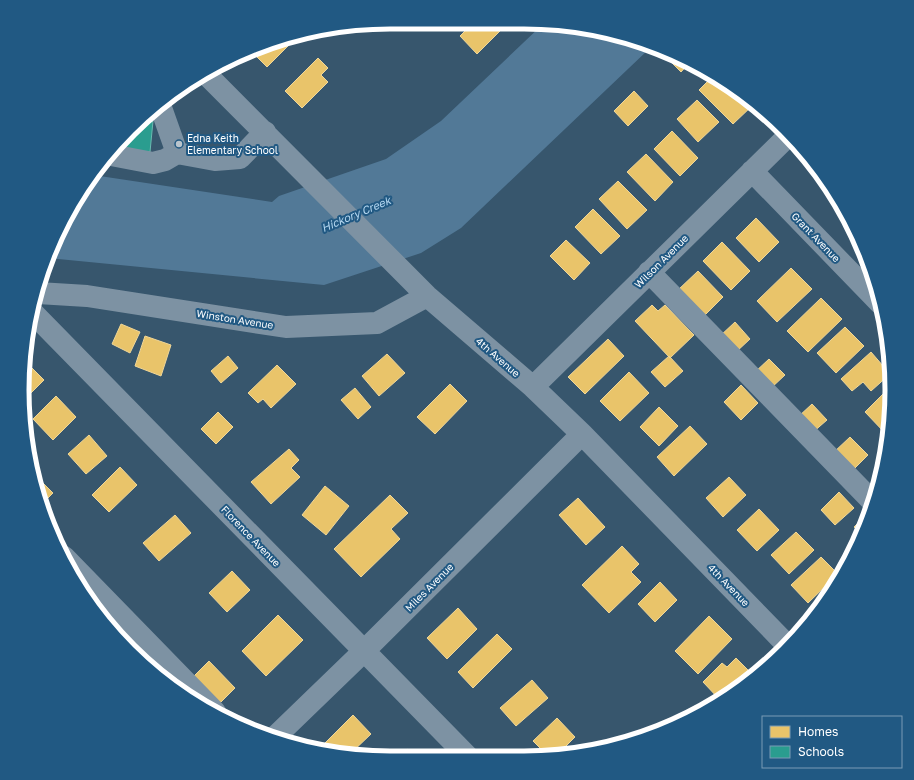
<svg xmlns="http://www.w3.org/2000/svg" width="914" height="780" font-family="'Golos Text',sans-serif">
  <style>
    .water { fill: #527997 }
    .homes { fill: #e9c46a; stroke: #f0d697 }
    .schools { fill: #2a9d8f; stroke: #6abab1 }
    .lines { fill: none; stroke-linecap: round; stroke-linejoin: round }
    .minor { stroke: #7d92a3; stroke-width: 22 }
    .poi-dot { fill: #b9c4cc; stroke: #215983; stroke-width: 1.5 }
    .labels { text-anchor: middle; stroke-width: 4; stroke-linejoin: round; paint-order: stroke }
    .poi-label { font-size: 10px; fill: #fff; stroke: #215983; text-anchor: start }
    .street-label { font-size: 10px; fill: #fff; stroke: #215983 }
    .water-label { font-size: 11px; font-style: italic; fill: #b4d7f0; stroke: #215983 }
    .rim { fill: none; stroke: #fff; stroke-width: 5 }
  </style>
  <rect width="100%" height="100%" fill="#37566d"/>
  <path class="water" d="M 542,25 L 572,25 L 649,49 L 461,228 L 421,253 L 324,285 L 48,258 L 50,249 L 84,185 L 93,175 L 272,202 L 279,196 L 386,159 L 441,121 Z"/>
  <path class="homes" d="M 473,23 L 507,24 L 477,54 L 460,36 Z
    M 295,34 L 300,34 L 267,67 L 251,51 Z
    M 678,57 L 687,60 L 690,62 L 681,72 L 672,63 Z
    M 318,58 L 328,68 L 321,75 L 328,82 L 302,108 L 285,91 Z
    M 713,76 L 744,95 L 753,105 L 733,124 L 699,90 Z
    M 634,91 L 648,106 L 628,126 L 614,111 Z
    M 697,100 L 719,122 L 698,142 L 677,119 Z
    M 672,131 L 698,158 L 680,176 L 654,149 Z
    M 646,154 L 673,182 L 655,201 L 627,172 Z
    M 618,181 L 647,210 L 627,229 L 599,199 Z
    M 593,209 L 620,236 L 601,254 L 575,227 Z
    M 756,218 L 779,242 L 759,262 L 736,238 Z
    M 566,240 L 590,263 L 574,280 L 550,256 Z
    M 722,242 L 750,271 L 731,290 L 703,261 Z
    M 791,268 L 812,289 L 777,322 L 757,301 Z
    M 698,271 L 723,297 L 704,316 L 678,290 Z
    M 821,298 L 842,319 L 808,352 L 787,331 Z
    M 652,305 L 658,311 L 665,305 L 694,335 L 670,358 L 635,321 Z
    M 735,322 L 750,339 L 735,353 L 719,337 Z
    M 121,324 L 140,332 L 130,353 L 112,344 Z
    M 845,327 L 864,346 L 836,373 L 817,353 Z
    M 145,336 L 171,345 L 161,376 L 135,366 Z
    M 608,339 L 624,356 L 585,394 L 568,377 Z
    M 871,352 L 890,374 L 871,391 L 863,382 L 852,391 L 841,379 Z
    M 387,354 L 405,373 L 379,396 L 362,376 Z
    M 228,356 L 238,368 L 221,383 L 211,371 Z
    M 669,356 L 683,371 L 665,387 L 651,372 Z
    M 769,359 L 785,375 L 770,389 L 754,373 Z
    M 25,361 L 44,380 L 25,399 Z
    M 277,365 L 296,384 L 271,408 L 263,399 L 258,403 L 248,393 Z
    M 629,372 L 649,393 L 620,421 L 600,401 Z
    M 450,384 L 467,401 L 435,434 L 417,417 Z
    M 741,385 L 758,403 L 741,420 L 724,402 Z
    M 890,387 L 891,414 L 889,429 L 885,433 L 865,412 Z
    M 355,388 L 371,407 L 358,419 L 341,400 Z
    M 56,396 L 76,417 L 53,440 L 33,419 Z
    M 812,404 L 827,420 L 812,433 L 798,417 Z
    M 659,407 L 678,426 L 659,446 L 640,427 Z
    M 218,412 L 233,427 L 216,444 L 201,429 Z
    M 690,426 L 707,444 L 674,476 L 657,457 Z
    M 89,435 L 107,456 L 86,474 L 68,454 Z
    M 850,437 L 868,455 L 851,472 L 833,453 Z
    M 289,449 L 299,460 L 291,468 L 300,477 L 271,504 L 251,482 Z
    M 120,467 L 137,485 L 109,512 L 92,495 Z
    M 35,475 L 53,493 L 41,505 L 34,476 Z
    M 729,477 L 746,495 L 723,517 L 706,498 Z
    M 325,486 L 349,506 L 326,535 L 302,515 Z
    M 839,492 L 854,508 L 835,525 L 821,510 Z
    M 390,495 L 408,513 L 391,529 L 400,539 L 361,577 L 334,549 Z
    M 578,498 L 605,527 L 586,545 L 559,515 Z
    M 759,509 L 779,530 L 757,551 L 737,530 Z
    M 869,512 L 861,534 L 854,527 Z
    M 175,515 L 191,533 L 159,561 L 143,543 Z
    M 796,532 L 814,550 L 789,574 L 771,555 Z
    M 622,546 L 639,564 L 631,572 L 641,582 L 609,613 L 582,585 Z
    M 821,557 L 838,574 L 808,603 L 791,585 Z
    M 232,571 L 250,590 L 227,612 L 209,593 Z
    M 660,582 L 677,600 L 655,622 L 638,604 Z
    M 458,608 L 477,629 L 447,659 L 427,638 Z
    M 278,615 L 303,640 L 266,676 L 242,651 Z
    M 709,616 L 732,639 L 698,674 L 675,651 Z
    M 497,634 L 512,649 L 473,688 L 458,672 Z
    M 736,658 L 754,676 L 720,700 L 703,682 L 722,663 L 727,667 Z
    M 209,661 L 235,688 L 219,704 L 193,677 Z
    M 532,680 L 548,698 L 516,726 L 500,708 Z
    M 353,715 L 371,734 L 350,754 L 317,751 Z
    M 557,718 L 575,737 L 556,756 L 549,757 L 533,741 Z
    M 408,749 L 416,758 L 398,758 Z"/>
  <path class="schools" d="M 143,119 L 142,120 L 153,121 L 150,152 L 116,149 Z"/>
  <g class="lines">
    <path class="minor" d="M 206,74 L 427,296 L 533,387 L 582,434 L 787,645
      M 160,105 L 177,153 L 215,160 L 240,158 L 265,132
      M 111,155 L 153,163 L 165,160 L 177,153
      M 752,171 L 880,303
      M 649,272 L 873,502
      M 38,293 L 87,296 L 286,327 L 377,323 L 427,296
      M 33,313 L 469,758
      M 533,387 L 788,136
      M 64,557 L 215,712
      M 274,738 L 364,651 L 582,434"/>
  </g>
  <circle class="poi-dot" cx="179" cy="144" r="4"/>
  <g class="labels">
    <g class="poi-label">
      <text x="187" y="142">Edna Keith<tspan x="187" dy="12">Elementary School</tspan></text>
    </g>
    <g class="street-label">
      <text transform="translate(816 237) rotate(46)" y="4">Grant Avenue</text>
      <text transform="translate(661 261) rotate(-45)" y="4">Wilson Avenue</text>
      <text transform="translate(235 319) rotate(9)" y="4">Winston Avenue</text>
      <text transform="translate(498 357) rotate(41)" y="4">4th Avenue</text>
      <text transform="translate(251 536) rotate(46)" y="4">Florence Avenue</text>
      <text transform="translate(729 585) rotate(46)" y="4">4th Avenue</text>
      <text transform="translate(429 587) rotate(-45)" y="4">Miles Avenue</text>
    </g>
    <g class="water-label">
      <text transform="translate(356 214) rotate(-23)" y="4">Hickory Creek</text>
    </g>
  </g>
  <path d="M0 0H914V780H0ZM390 29H524A361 361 0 0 1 885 390V390A361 361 0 0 1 524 751H390A361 361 0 0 1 29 390V390A361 361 0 0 1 390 29Z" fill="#215983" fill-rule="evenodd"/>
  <path class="rim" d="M390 29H524A361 361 0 0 1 885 390V390A361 361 0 0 1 524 751H390A361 361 0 0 1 29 390V390A361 361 0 0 1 390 29Z"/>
  <rect x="762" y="716" width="140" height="52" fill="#215983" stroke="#7a9bb5"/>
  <rect x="770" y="726" width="20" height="12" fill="#e9c46a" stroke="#7a9bb5"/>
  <text x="798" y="736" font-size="12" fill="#ffffff">Homes</text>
  <rect x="770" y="746" width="20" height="12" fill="#2a9d8f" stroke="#7a9bb5"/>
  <text x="798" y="756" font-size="12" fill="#ffffff">Schools</text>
</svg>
